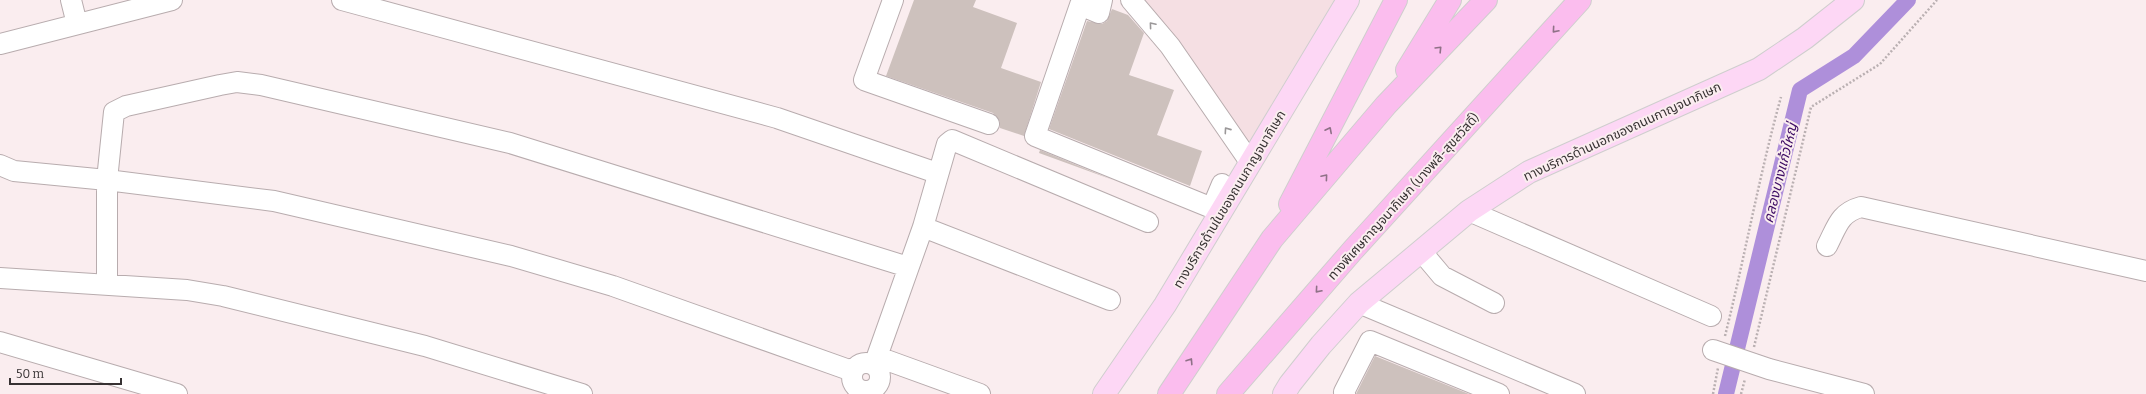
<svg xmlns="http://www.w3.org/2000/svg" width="2146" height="394" font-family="Bitter,'Noto Sans Thai',serif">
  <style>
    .built { fill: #f5dfe3 }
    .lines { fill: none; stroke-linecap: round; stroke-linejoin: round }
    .canal { stroke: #ae8fda; stroke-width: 16 }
    .building { fill: #cdc1bd }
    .minor-casing { stroke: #b8acae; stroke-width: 22 }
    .major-casing { stroke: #cfcece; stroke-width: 24 }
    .highway-casing { stroke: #cfcece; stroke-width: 24 }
    .path { stroke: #bab0b2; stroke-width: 2.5; stroke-dasharray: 2 2; stroke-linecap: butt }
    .minor { stroke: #fff; stroke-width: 20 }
    .major { stroke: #fdd7f5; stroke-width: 22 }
    .highway { stroke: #fbbdee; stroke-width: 22 }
    .oneway { stroke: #9b9899 }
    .oneway2 { stroke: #8f7187 }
    .labels { text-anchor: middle; stroke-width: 4; stroke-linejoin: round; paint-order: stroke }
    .street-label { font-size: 13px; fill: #373233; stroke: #faedef }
    .water-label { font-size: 14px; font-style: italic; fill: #3c0b64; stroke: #faedef }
  </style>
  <rect width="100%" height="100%" fill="#faedef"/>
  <path class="built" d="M 1132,0 L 1337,0 L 1250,168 Z"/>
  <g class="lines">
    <path class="canal" d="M 1726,394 L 1800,90 L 1854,56 L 1908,0"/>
  </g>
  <path class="building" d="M 914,0 L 976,0 L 973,7 L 1017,23 L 1001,68 L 1041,82 L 1024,136 L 1000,128 L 1000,122 L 993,113 L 886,76 Z
    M 1112,9 L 1128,15 L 1144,33 L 1129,75 L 1174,90 L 1157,135 L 1202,151 L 1190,186 L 1049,129 L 1087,21 L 1102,24 L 1107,21 Z
    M 1040,150 L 1113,180 L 1039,153 Z
    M 1375,356 L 1469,394 L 1356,394 Z"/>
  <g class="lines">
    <defs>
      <path id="minor" d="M 71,0 L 77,24
        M 342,0 L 777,118 L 937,173
        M 893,0 L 864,80 L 989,124
        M 1102,0 L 1099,13 L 1080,5 L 1035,136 L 1212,208 L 1222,184
        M 1131,0 L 1170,46 L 1250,162
        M 0,44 L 172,0
        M 0,165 L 14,171 L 107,180 L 274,201 L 511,256 L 613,286 L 852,371
        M 1469,211 L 1711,316
        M 923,227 L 1110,300
        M 1827,246 C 1837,227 1839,213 1861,207 L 2146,271
        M 1421,251 L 1442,276 L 1494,303
        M 0,278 L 187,290 L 223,296 L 425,346 L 582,394
        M 107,285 L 107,180 L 114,112 L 126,106 L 220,85 L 237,82 L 261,85 L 510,143 L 908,267
        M 1359,303 L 1575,394
        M 0,342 L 177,394
        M 1713,350 L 1769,369 L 1864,394
        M 878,357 L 980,394
        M852 377a14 14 0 1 1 28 0a14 14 0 1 1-28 0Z
        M 874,365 L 923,227 L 947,144 L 952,140 L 1148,222
        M 1345,394 L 1344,392 L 1370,341 L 1499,394"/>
      <path id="major" d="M 1104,394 L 1165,305 L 1348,0
        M 1284,394 L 1290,384 L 1321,345 L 1359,303 L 1469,211 L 1529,172 L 1759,69 L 1805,38 L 1853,0"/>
      <path id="highway" d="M 1407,70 L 1450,0
        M 1290,204 L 1396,0
        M 1169,394 L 1272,239 L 1386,105 L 1486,0
        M 1228,394 L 1353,250 L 1580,0"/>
    </defs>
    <use href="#minor" class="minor-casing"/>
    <use href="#major" class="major-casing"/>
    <use href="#highway" class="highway-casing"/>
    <path class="path" d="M 1725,336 C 1745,256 1759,176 1781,97
      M 1754,347 L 1811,107 L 1880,64 L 1937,0
      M 1713,394 L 1718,368
      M 1741,394 L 1745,379"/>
    <use href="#minor" class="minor"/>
    <use href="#major" class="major"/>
    <use href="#highway" class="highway"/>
  </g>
  <defs><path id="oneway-chevron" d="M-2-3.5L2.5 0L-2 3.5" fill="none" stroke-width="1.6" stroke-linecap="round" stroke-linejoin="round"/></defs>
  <g class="oneway">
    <use href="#oneway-chevron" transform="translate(1152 25) rotate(-130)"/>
    <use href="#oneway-chevron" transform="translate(1227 130) rotate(-125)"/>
  </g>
  <g class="oneway2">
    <use href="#oneway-chevron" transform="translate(1555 30) rotate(131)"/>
    <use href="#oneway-chevron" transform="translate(1439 49) rotate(-46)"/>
    <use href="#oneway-chevron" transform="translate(1329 130) rotate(-63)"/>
    <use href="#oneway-chevron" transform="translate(1325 177) rotate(-50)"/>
    <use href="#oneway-chevron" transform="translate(1318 290) rotate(131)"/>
    <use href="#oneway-chevron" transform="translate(1190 361) rotate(-57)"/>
  </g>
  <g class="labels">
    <g class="street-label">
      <text transform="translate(1622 131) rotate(-25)" y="5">ทางบริการด้านนอกของถนนกาญจนาภิเษก</text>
      <text transform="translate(1403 196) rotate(-48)" y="5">ทางพิเศษกาญจนาภิเษก (บางพลี-สุขสวัสดิ์)</text>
      <text transform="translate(1229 199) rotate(-59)" y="5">ทางบริการด้านในของถนนกาญจนาภิเษก</text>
    </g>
    <g class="water-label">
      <text transform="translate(1780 173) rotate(-76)" y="5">คลองบางแก้วใหญ่</text>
    </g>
  </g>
  <path d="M10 378v6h111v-6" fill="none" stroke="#373233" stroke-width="2"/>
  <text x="16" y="378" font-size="12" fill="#373233" stroke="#faedef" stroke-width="3" paint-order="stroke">50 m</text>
</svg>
